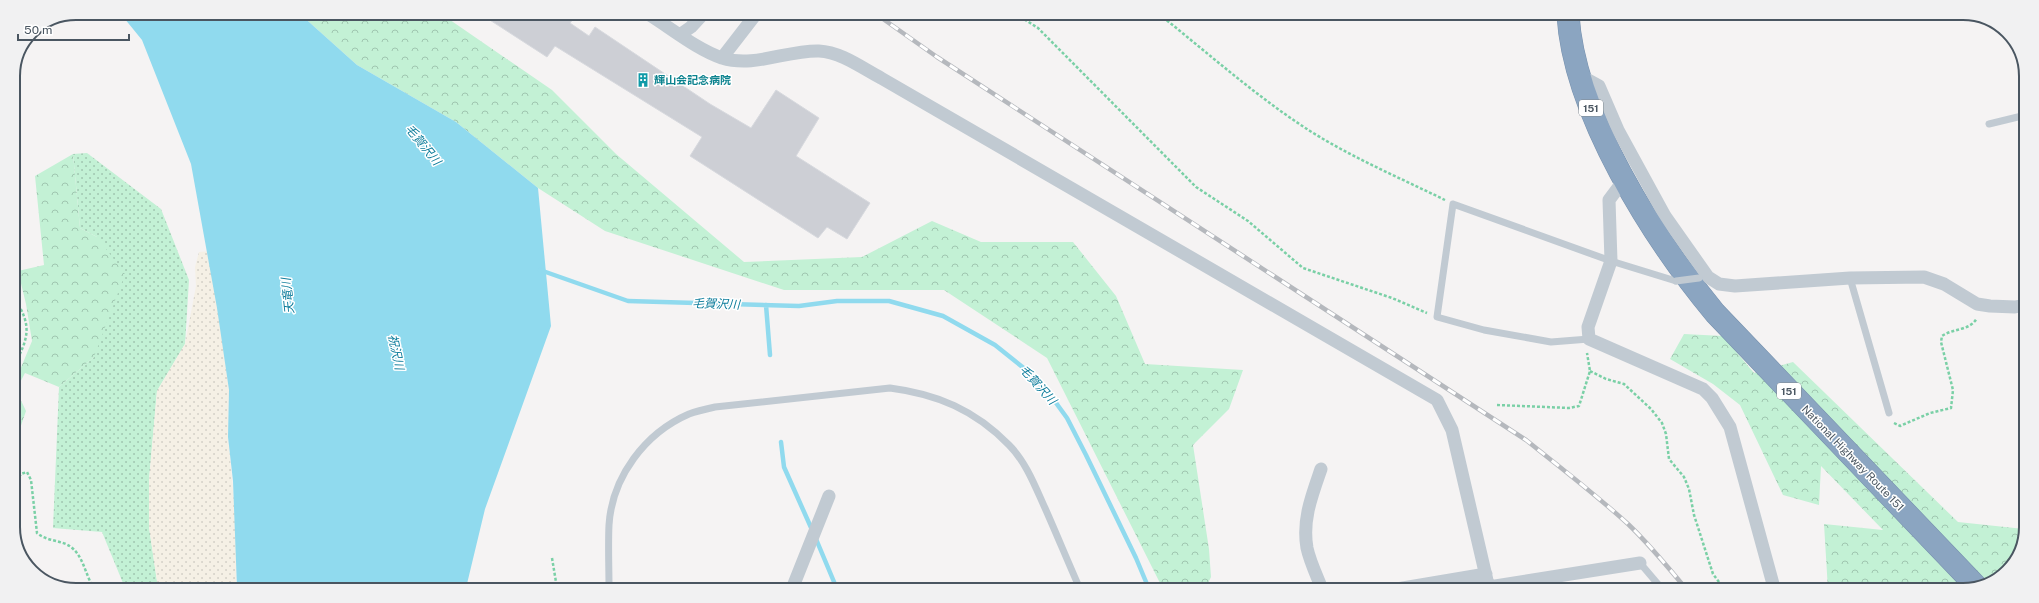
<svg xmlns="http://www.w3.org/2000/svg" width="2039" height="603" font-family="'Public Sans','Noto Sans JP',sans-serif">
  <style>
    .grass { fill: url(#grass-dots) }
    .forest { fill: url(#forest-crowns) }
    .sand { fill: url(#sand-dots) }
    .water { fill: #90daee }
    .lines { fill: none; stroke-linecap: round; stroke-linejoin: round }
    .stream { stroke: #90daee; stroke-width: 4.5 }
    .building { fill: #cdcfd5; stroke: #d7d9de }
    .highway-casing { stroke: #7690ad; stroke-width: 23 }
    .path { stroke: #7ad0a6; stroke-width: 2.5; stroke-dasharray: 3 2; stroke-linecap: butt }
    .lane { stroke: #c1cad2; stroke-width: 7 }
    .street { stroke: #c1cad2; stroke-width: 13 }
    .highway { stroke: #8ba5c1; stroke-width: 22 }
    .rail-casing { stroke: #b5b8bd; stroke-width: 4.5 }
    .rail { stroke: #fff; stroke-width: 3; stroke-dasharray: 9; stroke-linecap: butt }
    .lane-bridge { stroke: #c1cad2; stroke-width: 7 }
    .labels { text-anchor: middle; stroke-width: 3; stroke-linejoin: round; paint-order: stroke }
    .shield { fill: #fff; stroke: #808990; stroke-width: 1 }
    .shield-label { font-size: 10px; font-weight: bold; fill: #4a5661 }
    .culture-label { font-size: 11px; font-weight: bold; fill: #0d838f; stroke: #fff; text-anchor: start }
    .street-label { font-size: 11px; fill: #4a5661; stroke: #fff }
    .water-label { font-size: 12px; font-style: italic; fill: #0c7c9b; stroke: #fff }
    .rim { fill: none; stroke: #4a5661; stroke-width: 2 }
  </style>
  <defs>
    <pattern id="grass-dots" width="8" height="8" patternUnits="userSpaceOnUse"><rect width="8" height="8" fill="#c3f1d5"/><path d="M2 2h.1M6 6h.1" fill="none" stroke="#a0c6b0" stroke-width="1.8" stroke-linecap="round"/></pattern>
    <pattern id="forest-crowns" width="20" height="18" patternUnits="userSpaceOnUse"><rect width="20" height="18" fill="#c3f1d5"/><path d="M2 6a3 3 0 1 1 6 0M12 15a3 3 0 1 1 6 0" fill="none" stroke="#a0c6b0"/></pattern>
    <pattern id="sand-dots" width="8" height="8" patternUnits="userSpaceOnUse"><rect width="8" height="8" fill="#f5f0e5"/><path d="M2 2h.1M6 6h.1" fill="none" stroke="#d4d0c7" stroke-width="1.8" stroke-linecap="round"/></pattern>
  </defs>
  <rect width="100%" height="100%" fill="#f5f3f3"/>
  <path class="grass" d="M 87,153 L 161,209 L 189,280 L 185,344 L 157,391 L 149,480 L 149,527 L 158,588 L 125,588 L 102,532 L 53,528 L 59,387 L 94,357 L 97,237 L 80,228 L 73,154 Z"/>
  <path class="forest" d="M 299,13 L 440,13 L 552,90 L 616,154 L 744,262 L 862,257 L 932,221 L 981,242 L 1073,242 L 1116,296 L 1145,364 L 1243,370 L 1229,409 L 1193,445 L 1209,549 L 1211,577 L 1205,589 L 1163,589 L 1047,358 L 944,290 L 784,290 L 605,231 L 538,188 L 456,122 L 357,65 Z
    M 73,154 L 80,228 L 97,237 L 125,274 L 94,357 L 59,387 L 25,373 L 16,390 L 26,411 L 13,449 L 13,382 L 20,370 L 32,341 L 26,304 L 18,271 L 44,265 L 35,176 Z
    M 1684,334 L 1723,336 L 1754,373 L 1793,362 L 1958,522 L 2024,529 L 2024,543 L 2001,577 L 1963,590 L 1828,590 L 1824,524 L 1883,530 L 1821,466 L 1819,505 L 1783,495 L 1740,405 L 1713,384 L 1670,359 Z"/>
  <path class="sand" d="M 212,251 L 229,390 L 228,437 L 237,532 L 236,588 L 158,588 L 149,527 L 149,480 L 157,391 L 185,344 L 196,286 L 195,267 L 199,252 Z"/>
  <path class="water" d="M 120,13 L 299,13 L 357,65 L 456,122 L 538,188 L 551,326 L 485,509 L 466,588 L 237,588 L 233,481 L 228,437 L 229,390 L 217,308 L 191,164 L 142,40 Z"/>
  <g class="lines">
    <path class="stream" d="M 540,270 L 628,301 L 799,306 L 837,301 L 889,301 L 943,316 L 995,345 L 1030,373 L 1051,396 L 1067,418 L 1086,455 L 1136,558 L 1149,589
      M 766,305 L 770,355
      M 781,442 L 784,467 L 813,532
      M 816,539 L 837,589"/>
  </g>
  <path class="building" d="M 479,13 L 577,14 L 570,23 L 589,36 L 595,27 L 710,104 L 751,128 L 776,90 L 819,118 L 796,156 L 870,203 L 847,239 L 827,227 L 818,238 L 690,156 L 702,137 L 555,46 L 547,57 Z"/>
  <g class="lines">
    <defs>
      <path id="highway" d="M 1568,15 C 1574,114 1653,238 1715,313 L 1976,586"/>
    </defs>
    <use href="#highway" class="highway-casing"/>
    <path class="path" d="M 1016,14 L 1038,28 L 1196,187 L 1248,221 L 1303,268 L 1392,298 L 1427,313
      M 1159,14 C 1209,54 1257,97 1310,131 C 1353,158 1400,178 1445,200
      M 13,296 C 33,326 29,337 13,368
      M 1590,371 L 1606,379 L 1624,384 L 1651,409 L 1662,423 L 1666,434 L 1669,459 L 1684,477 L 1689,489 L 1694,515 L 1713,574 L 1725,590
      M 1497,405 L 1569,408 L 1579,406 L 1590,371 L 1587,353
      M 1894,423 L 1900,426 L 1930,413 L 1951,408 L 1953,390 L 1941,342 L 1942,336 C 1953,328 1970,331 1977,318
      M 13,485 L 21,474 L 27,472 L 31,480 L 37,533 C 48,542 62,540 71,547 C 84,557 85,575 94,588
      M 552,558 L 557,588"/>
    <path class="lane" d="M 1989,124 L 2026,115
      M 2024,159 L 2025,158
      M 1850,278 L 1889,413
      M 1589,339 L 1551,342 L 1484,330 L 1437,317 L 1453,204 L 1611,261 L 1676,281
      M 1640,563 L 1663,590
      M 609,588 C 609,567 608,546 609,525 C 612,477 645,433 689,414 C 697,411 706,409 715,407 L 890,388 C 937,394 975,410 1009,445 C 1026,462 1035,486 1045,508 C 1057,535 1068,562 1080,589"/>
    <path class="street" d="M 648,14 C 671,28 696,49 722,58 C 754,68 787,50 819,51 C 841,52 862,68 881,78 L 1437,400 L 1452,430 L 1489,589
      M 681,34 L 691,27 L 703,14
      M 722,58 L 756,14
      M 1579,75 L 1599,86 L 1618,130 L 1665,216 L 1708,277 L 1719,284 L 1735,286 L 1850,278 L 1924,277 L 1944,284 L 1977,304 L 1990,306 L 2015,307 L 2025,305
      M 1624,180 L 1609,200 L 1611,261 L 1588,327 L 1589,339 L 1703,389 L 1712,398 L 1730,427 L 1773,584 L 1777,590
      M 1321,469 C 1312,495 1302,520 1307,548 C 1310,562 1317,576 1322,589
      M 1489,587 L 1640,563
      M 792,589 L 829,496
      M 1397,589 L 1486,574"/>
    <use href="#highway" class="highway"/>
    <defs>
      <path id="rail" d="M 876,14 L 937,57 L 1526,440 C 1561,468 1595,494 1628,524 C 1649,544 1668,567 1687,590"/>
    </defs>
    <use href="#rail" class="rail-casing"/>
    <use href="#rail" class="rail"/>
    <path class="lane-bridge" d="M 1676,281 L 1699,278"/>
  </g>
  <defs>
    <symbol id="building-bare" viewBox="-9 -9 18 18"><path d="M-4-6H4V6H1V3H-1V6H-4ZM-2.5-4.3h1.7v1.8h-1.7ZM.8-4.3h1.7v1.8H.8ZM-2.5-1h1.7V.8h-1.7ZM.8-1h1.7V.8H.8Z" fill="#0f9aa8" stroke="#fff" stroke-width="2.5" paint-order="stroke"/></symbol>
  </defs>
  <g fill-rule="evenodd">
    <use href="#building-bare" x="633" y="70" width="20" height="20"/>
  </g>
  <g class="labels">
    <g class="shield">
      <rect x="1579" y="100" width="24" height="16" rx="3"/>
      <rect x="1777" y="383" width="24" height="16" rx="3"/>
    </g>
    <g class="shield-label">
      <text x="1591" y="112">151</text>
      <text x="1789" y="395">151</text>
    </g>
    <g class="culture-label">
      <text x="654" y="84">輝山会記念病院</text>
    </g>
    <g class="street-label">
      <text transform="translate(1853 458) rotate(46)" y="4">National Highway Route 151</text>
    </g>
    <g class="water-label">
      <text transform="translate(423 145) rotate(51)" y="4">毛賀沢川</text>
      <text transform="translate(288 296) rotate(-96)" y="4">天竜川</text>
      <text transform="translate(716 304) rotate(2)" y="4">毛賀沢川</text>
      <text transform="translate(396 352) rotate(78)" y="4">祝沢川</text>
      <text transform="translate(1038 385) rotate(48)" y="4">毛賀沢川</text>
    </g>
  </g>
  <path d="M0 0H2039V603H0ZM76 20H1963A56 56 0 0 1 2019 76V527A56 56 0 0 1 1963 583H76A56 56 0 0 1 20 527V76A56 56 0 0 1 76 20Z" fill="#f1f1f2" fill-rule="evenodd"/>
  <path class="rim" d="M76 20H1963A56 56 0 0 1 2019 76V527A56 56 0 0 1 1963 583H76A56 56 0 0 1 20 527V76A56 56 0 0 1 76 20Z"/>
  <path d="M18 34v6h111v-6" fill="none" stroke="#4a5661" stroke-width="2"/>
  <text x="24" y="34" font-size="12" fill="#4a5661" stroke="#ffffff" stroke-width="3" paint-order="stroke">50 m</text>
</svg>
